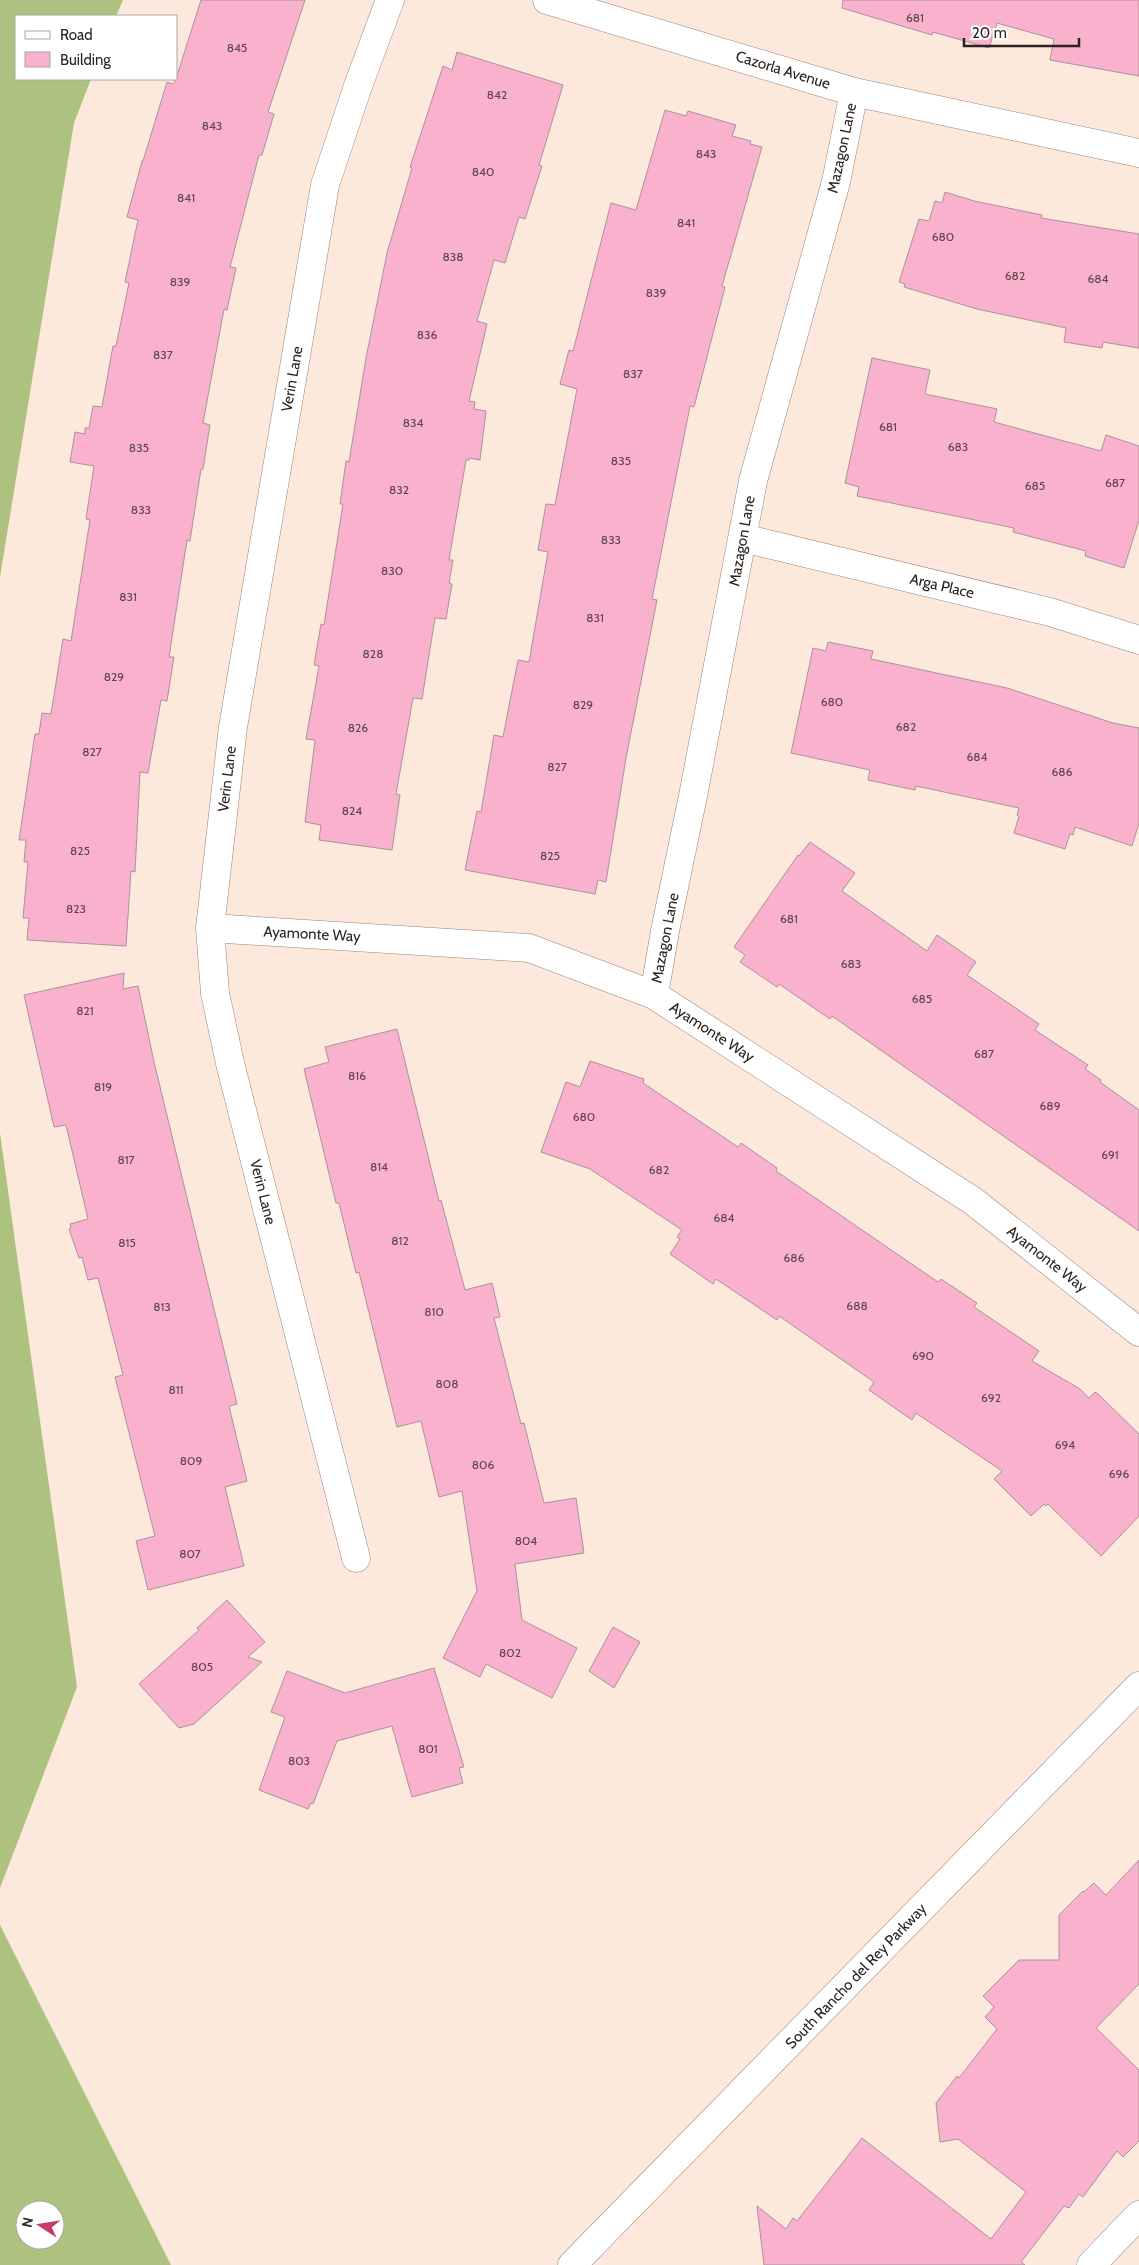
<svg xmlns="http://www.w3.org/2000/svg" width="1139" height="2265" font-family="Cabin,sans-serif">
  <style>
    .forest { fill: #aec27f; fill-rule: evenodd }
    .building { fill: #f9b1ce; stroke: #a9939b }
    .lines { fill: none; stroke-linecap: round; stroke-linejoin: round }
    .minor-casing { stroke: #98857a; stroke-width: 29 }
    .tertiary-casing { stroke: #98857a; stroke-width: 29 }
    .minor { stroke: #fff; stroke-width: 28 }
    .tertiary { stroke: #fff; stroke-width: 28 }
    .labels { text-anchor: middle; stroke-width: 4.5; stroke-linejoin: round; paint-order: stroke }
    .number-label { font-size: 12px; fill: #5e464b }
    .street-label { font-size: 15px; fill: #2b231f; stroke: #fff }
  </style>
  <rect width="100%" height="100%" fill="#fde8dc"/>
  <path class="forest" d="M 0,0 L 123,0 L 116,16 L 16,16 L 16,79 L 91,79 L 74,123 L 0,577 Z
    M 0,1133 L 77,1687 L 0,1888 Z
    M 0,1925 L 171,2265 L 0,2265 ZM 25,2210 L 55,2210 L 55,2240 L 25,2240 Z"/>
  <path class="building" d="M 201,0 L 305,0 L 268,112 L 274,114 L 262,155 L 259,155 L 230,267 L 236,268 L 227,310 L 224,309 L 203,423 L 210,425 L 203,469 L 201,469 L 190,541 L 187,540 L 169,657 L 174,657 L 167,701 L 161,700 L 148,773 L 140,772 L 135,872 L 131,871 L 126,946 L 27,940 L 29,918 L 23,918 L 28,862 L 24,862 L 26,840 L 19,840 L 35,734 L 39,734 L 42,713 L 51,714 L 63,639 L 71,641 L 90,520 L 86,519 L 94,466 L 70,462 L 75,432 L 85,434 L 85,428 L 89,428 L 93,406 L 102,407 L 113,346 L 116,346 L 129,283 L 125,282 L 138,220 L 127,217 L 142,161 L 143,161 L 167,82 L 173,84 L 176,79 Z
    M 843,0 L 1139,0 L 1139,76 L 1050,60 L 1054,39 L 997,23 L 989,48 L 933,32 L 932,35 L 842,8 Z
    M 457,52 L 563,85 L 539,165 L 542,166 L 525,219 L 519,217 L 505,263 L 494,260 L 477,321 L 487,324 L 469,401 L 475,402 L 474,409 L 486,411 L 480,460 L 469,458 L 469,460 L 466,460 L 449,560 L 453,560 L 449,583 L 452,584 L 446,619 L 435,618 L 422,699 L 413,698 L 396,794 L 400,795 L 392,850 L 319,840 L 321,825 L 305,822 L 315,740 L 306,739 L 319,666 L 314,665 L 321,624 L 324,625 L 343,504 L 340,504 L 346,461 L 349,462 L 366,358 L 387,253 L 412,168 L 410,167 L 443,66 L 452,70 Z
    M 665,110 L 686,116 L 688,111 L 736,125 L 732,136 L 751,141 L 750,144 L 762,147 L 722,286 L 725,287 L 694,407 L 690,406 L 652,599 L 657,600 L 626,758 L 606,882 L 598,880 L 595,894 L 465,870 L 477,811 L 481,812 L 494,735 L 503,737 L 518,660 L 529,662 L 548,552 L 538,550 L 546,504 L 555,505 L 577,389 L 560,384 L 569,350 L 573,351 L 611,203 L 636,210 Z
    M 945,192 L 974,201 L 1042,215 L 1041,218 L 1139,234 L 1139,348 L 1103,342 L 1102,348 L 1064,342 L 1066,328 L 977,309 L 904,287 L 905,284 L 899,282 L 919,219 L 929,221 L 935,201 L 942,203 Z
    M 872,358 L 930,370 L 925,394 L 997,409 L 994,422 L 1101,451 L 1106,435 L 1139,446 L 1139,520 L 1124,568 L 1085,556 L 1086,551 L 1013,532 L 1014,528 L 857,496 L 859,487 L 845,483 Z
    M 828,642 L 873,651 L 871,659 L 1007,688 L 1113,723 L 1139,728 L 1139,823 L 1132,846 L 1075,827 L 1073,835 L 1070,834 L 1065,849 L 1014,833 L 1019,816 L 1017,815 L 1019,808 L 916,786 L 915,790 L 868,780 L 870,770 L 791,753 L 813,648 L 826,651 Z
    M 810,842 L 855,873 L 842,891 L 927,951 L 937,935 L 976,962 L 967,975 L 1039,1024 L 1035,1030 L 1088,1065 L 1085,1069 L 1101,1080 L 1100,1082 L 1139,1110 L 1139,1231 L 832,1016 L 830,1019 L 779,984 L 777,987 L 740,962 L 745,955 L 734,947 L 798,855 L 799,856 Z
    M 124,973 L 123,989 L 138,986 L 154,1062 L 237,1404 L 229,1406 L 247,1481 L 225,1487 L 244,1566 L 148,1590 L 136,1541 L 155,1536 L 115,1377 L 123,1375 L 98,1278 L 88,1280 L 82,1257 L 79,1258 L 69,1229 L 71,1228 L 70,1224 L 88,1219 L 66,1125 L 54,1127 L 24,995 Z
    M 397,1029 L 439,1201 L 441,1200 L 465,1290 L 492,1283 L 500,1317 L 494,1318 L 521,1424 L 524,1423 L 544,1503 L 576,1498 L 584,1553 L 515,1564 L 522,1620 L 577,1648 L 552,1698 L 486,1664 L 480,1677 L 443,1658 L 477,1591 L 462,1491 L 439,1497 L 421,1421 L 397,1427 L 359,1272 L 356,1273 L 339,1203 L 336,1203 L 304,1069 L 329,1062 L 325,1047 Z
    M 590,1061 L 644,1079 L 643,1083 L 738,1147 L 741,1143 L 777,1168 L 776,1171 L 938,1282 L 941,1279 L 977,1303 L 974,1307 L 1039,1351 L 1032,1361 L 1080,1389 L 1089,1398 L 1095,1392 L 1099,1395 L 1139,1434 L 1139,1516 L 1101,1556 L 1048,1504 L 1046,1506 L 1044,1504 L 1031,1516 L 994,1479 L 1002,1471 L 916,1413 L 912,1420 L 869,1390 L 874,1382 L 779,1316 L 777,1320 L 716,1279 L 713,1284 L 670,1254 L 680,1239 L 677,1237 L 682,1230 L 590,1169 L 541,1152 L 566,1082 L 580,1087 Z
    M 227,1600 L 265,1642 L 248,1657 L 262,1662 L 194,1724 L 179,1728 L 139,1684 L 199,1630 L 197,1628 Z
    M 613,1627 L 640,1642 L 614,1688 L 589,1671 Z
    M 434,1668 L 464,1767 L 459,1768 L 463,1783 L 412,1797 L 392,1726 L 337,1741 L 313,1804 L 311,1803 L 308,1809 L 259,1790 L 285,1717 L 271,1712 L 287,1671 L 345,1693 Z
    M 1139,1860 L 1139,1984 L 1096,2028 L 1139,2070 L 1139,2141 L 1123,2157 L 1117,2151 L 1083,2197 L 1079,2194 L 1069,2208 L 1064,2206 L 1021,2262 L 1025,2265 L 764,2265 L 757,2206 L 786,2229 L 793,2218 L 797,2221 L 862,2138 L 991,2239 L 1026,2192 L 958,2139 L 940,2142 L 936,2103 L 957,2076 L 959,2078 L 997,2029 L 985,2017 L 994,2007 L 983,1996 L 1019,1960 L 1059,1960 L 1059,1915 L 1083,1891 L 1084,1892 L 1094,1883 L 1106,1895 Z"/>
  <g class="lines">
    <defs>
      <path id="minor" d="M 547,0 L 854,92 L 1139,153
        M 743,538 L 1050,612 L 1139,640
        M 210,928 L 529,948 L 654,995 L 973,1201 L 1139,1332
        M 654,995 L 665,931 L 694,791 L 753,481 L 836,182 L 854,92
        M 356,1558 L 230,1063 L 215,993 L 210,928 L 233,727 L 325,185 L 358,86 L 390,0
        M 1091,2265 L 1139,2215"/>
      <path id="tertiary" d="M 572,2265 L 1139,1686"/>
    </defs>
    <use href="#minor" class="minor-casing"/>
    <use href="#tertiary" class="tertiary-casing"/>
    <use href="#minor" class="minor"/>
    <use href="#tertiary" class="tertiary"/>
  </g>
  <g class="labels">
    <g class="number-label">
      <text x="915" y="22">681</text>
      <text x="237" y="52">845</text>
      <text x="497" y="99">842</text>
      <text x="212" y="130">843</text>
      <text x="706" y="158">843</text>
      <text x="483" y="176">840</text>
      <text x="186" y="202">841</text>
      <text x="686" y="227">841</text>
      <text x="943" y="241">680</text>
      <text x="453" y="261">838</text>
      <text x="1015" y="280">682</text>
      <text x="1098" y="283">684</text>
      <text x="180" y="286">839</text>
      <text x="656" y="297">839</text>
      <text x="427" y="339">836</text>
      <text x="163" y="359">837</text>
      <text x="633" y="378">837</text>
      <text x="413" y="427">834</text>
      <text x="888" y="431">681</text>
      <text x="958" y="451">683</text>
      <text x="139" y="452">835</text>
      <text x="621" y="465">835</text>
      <text x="1115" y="487">687</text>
      <text x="1035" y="490">685</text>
      <text x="399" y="494">832</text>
      <text x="141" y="514">833</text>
      <text x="611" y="544">833</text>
      <text x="392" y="575">830</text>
      <text x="128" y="601">831</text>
      <text x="595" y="622">831</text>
      <text x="373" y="658">828</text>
      <text x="114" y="681">829</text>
      <text x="832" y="706">680</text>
      <text x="583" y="709">829</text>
      <text x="906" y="731">682</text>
      <text x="358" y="732">826</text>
      <text x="92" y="756">827</text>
      <text x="977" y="761">684</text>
      <text x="557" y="771">827</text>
      <text x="1062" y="776">686</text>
      <text x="352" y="815">824</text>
      <text x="80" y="855">825</text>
      <text x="550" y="860">825</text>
      <text x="76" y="913">823</text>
      <text x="789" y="923">681</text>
      <text x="851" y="968">683</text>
      <text x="922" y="1003">685</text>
      <text x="85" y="1015">821</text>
      <text x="984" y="1058">687</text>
      <text x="357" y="1080">816</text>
      <text x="103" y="1091">819</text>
      <text x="1050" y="1110">689</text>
      <text x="584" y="1121">680</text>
      <text x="1110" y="1159">691</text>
      <text x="126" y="1164">817</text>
      <text x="379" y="1171">814</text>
      <text x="659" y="1174">682</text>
      <text x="724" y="1222">684</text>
      <text x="400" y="1245">812</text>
      <text x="127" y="1247">815</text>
      <text x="794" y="1262">686</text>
      <text x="857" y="1310">688</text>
      <text x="162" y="1311">813</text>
      <text x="434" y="1316">810</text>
      <text x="923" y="1360">690</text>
      <text x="447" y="1388">808</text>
      <text x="176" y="1394">811</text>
      <text x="991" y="1402">692</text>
      <text x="1065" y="1449">694</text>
      <text x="191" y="1465">809</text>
      <text x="483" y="1469">806</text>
      <text x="1119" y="1478">696</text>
      <text x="526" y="1545">804</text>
      <text x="190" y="1558">807</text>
      <text x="510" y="1657">802</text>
      <text x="202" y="1671">805</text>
      <text x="428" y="1753">801</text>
      <text x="299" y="1765">803</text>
    </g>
    <g class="street-label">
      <text transform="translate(783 70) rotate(17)" y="5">Cazorla Avenue</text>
      <text transform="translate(842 148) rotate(-78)" y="5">Mazagon Lane</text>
      <text transform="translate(292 379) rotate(-80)" y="5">Verin Lane</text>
      <text transform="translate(742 541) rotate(-80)" y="5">Mazagon Lane</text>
      <text transform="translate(942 586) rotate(13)" y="5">Arga Place</text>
      <text transform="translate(227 779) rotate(-83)" y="5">Verin Lane</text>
      <text transform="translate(312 934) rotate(3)" y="5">Ayamonte Way</text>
      <text transform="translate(665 938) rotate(-79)" y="5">Mazagon Lane</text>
      <text transform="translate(712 1032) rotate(33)" y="5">Ayamonte Way</text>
      <text transform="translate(263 1192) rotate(76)" y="5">Verin Lane</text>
      <text transform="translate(1047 1259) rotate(38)" y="5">Ayamonte Way</text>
      <text transform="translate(856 1976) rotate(-46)" y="5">South Rancho del Rey Parkway</text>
    </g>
  </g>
  <rect x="15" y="15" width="162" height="65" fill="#ffffff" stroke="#aaa7a5"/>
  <rect x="25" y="31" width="25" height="8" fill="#ffffff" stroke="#aaa7a5"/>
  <text x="60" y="40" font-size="15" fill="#2b231f">Road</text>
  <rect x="25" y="52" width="25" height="15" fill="#f9b1ce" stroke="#aaa7a5"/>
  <text x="60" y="65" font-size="15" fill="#2b231f">Building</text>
  <g transform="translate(40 2225) rotate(282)"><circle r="24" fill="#ffffff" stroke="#aaa7a5"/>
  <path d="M0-4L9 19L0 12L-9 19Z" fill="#c93b65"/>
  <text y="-8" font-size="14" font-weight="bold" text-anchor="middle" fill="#2b231f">N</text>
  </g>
  <path d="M964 38v8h115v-8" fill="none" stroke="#2b231f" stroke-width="2.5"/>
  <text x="972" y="38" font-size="15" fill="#2b231f" stroke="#ffffff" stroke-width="4" paint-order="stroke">20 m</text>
</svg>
